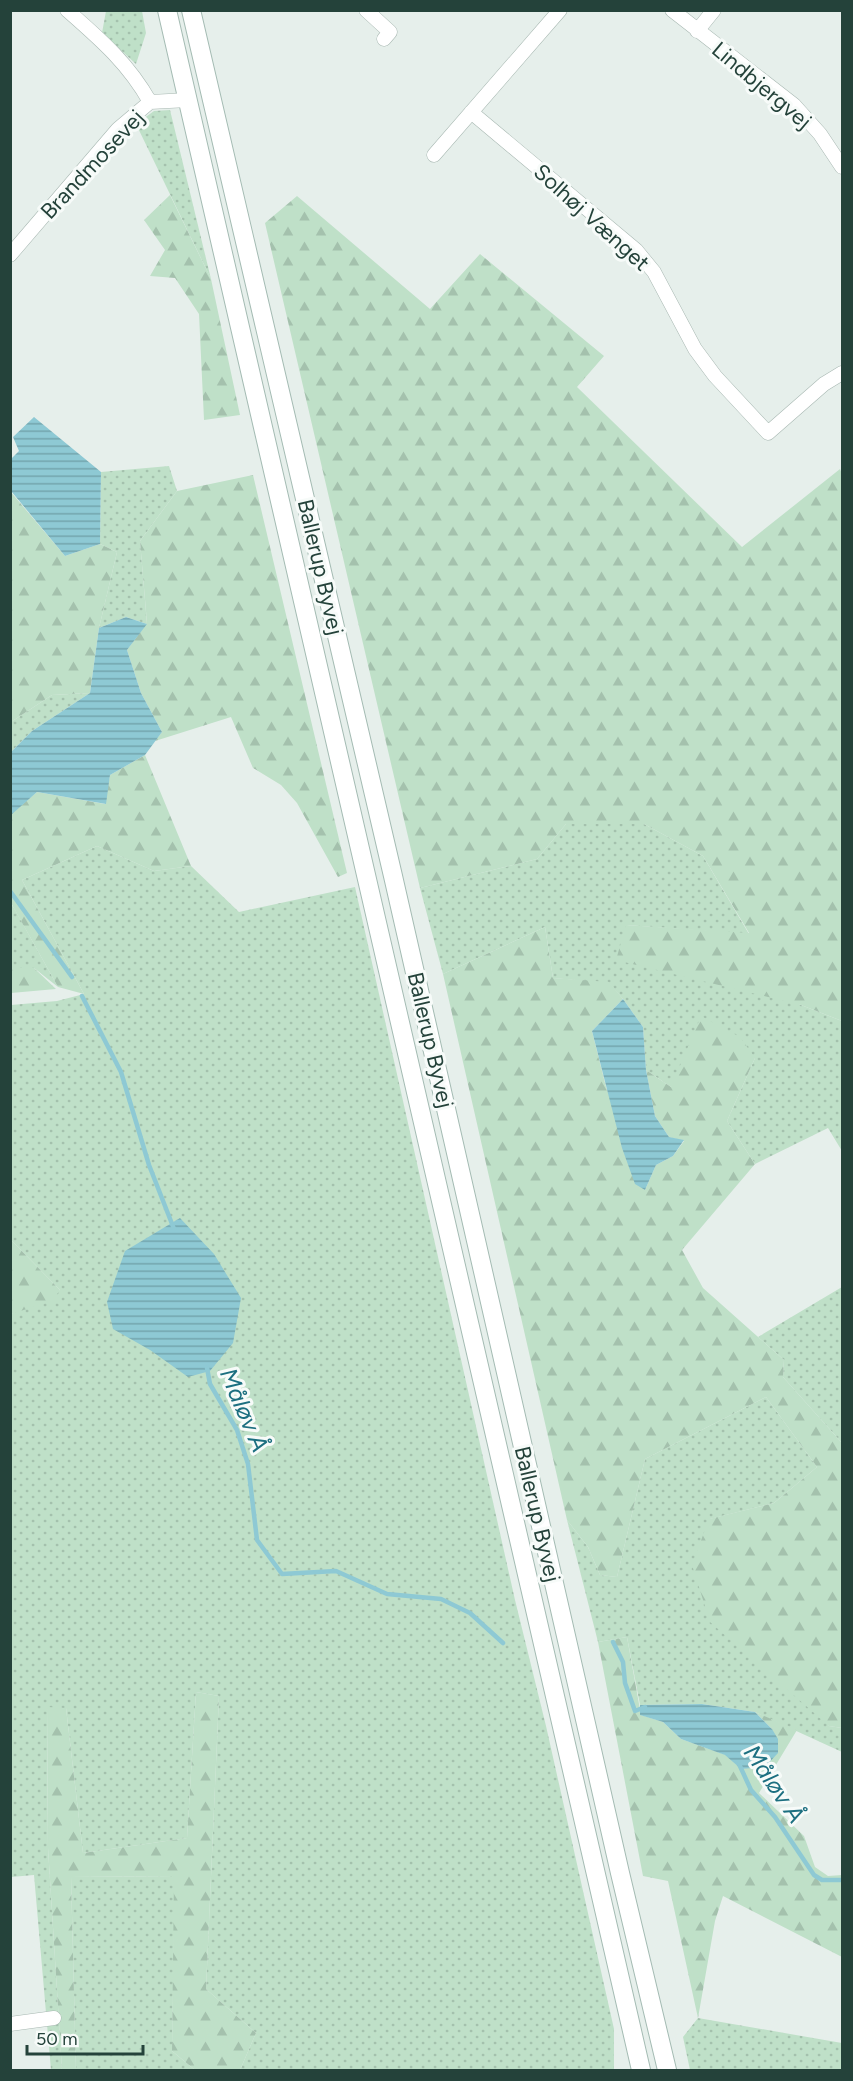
<svg xmlns="http://www.w3.org/2000/svg" width="853" height="2081" font-family="Figtree,sans-serif">
  <style>
    .grass { fill: url(#grass-dots) }
    .forest { fill: url(#forest-firs) }
    .water { fill: url(#water-rules) }
    .lines { fill: none; stroke-linecap: round; stroke-linejoin: round }
    .stream { stroke: #8ec9d4; stroke-width: 4.5 }
    .minor-casing { stroke: #a8b8b2; stroke-width: 15 }
    .secondary-casing { stroke: #a4bbb3; stroke-width: 20 }
    .minor { stroke: #fff; stroke-width: 14 }
    .secondary { stroke: #fff; stroke-width: 18 }
    .labels { text-anchor: middle; stroke-width: 6; stroke-linejoin: round; paint-order: stroke }
    .street-label { font-size: 22px; fill: #24423a; stroke: #f7fbf9 }
    .water-label { font-size: 24px; font-style: italic; fill: #1c6f80; stroke: #f7fbf9 }
  </style>
  <defs>
    <pattern id="grass-dots" width="8" height="8" patternUnits="userSpaceOnUse" patternTransform="scale(1.5)"><rect width="8" height="8" fill="#bfe0c8"/><path d="M2 2h.1M6 6h.1" fill="none" stroke="#a4c1ad" stroke-width="1.8" stroke-linecap="round"/></pattern>
    <pattern id="forest-firs" width="22" height="20" patternUnits="userSpaceOnUse" patternTransform="scale(1.5)"><rect width="22" height="20" fill="#bfe0c8"/><path d="M5 1l3.5 6h-7zM16 11l3.5 6h-7z" fill="#a4c1ad"/></pattern>
    <pattern id="water-rules" width="6" height="5" patternUnits="userSpaceOnUse" patternTransform="scale(1.5)"><rect width="6" height="5" fill="#8ec9d4"/><path d="M0 2.5h6" fill="none" stroke="#74a5ad"/></pattern>
  </defs>
  <rect width="100%" height="100%" fill="#e6efeb"/>
  <path class="grass" d="M 106,11 L 142,11 L 146,33 L 136,64 L 102,33 Z
    M 170,110 L 211,279 L 136,124 L 154,111 Z
    M 169,466 L 177,491 L 140,541 L 147,624 L 126,617 L 99,628 L 117,552 L 100,544 L 101,472 Z
    M 90,693 L 32,731 L 11,752 L 11,722 L 52,695 Z
    M 566,824 L 644,824 L 703,856 L 749,934 L 626,925 L 801,1005 L 842,1021 L 842,1151 L 828,1128 L 755,1164 L 727,1121 L 755,1058 L 671,1087 L 646,1070 L 643,1027 L 623,999 L 609,983 L 553,978 L 545,927 L 443,974 L 420,888 L 537,859 Z
    M 97,846 L 154,871 L 191,866 L 239,912 L 355,887 L 515,1600 L 546,1726 L 614,2029 L 614,2070 L 240,2070 L 256,2033 L 206,1989 L 219,1696 L 196,1692 L 187,1838 L 83,1853 L 66,1708 L 47,1708 L 48,1848 L 62,2070 L 51,2070 L 34,1875 L 11,1877 L 11,1314 L 60,1290 L 11,1240 L 11,1005 L 57,1001 L 84,994 L 22,880 Z
    M 10,903 L 14,908 L 58,987 L 34,968 L 11,968 Z
    M 842,1287 L 842,1443 L 783,1377 L 784,1360 L 758,1337 Z
    M 766,1397 L 817,1467 L 774,1503 L 710,1519 L 829,1726 L 842,1728 L 842,1752 L 755,1712 L 702,1704 L 640,1705 L 627,1637 L 598,1642 L 567,1520 L 588,1547 L 600,1575 L 617,1577 L 645,1459 Z
    M 175,1876 L 172,2051 L 195,2070 L 76,2070 L 71,1877 Z
    M 698,2018 L 842,2043 L 841,2070 L 690,2070 L 683,2037 Z"/>
  <path class="forest" d="M 170,195 L 211,279 L 240,415 L 204,420 L 199,314 L 175,278 L 150,276 L 165,250 L 144,220 Z
    M 297,196 L 430,309 L 480,254 L 604,356 L 577,387 L 742,547 L 840,469 L 842,474 L 842,1021 L 801,1005 L 616,960 L 626,925 L 749,933 L 703,856 L 644,824 L 566,824 L 537,859 L 420,888 L 265,223 Z
    M 253,475 L 347,873 L 338,877 L 297,803 L 281,785 L 253,768 L 231,717 L 155,741 L 162,732 L 141,693 L 127,650 L 147,623 L 140,541 L 177,491 Z
    M 10,491 L 65,556 L 100,544 L 117,552 L 99,628 L 90,693 L 52,695 L 11,722 Z
    M 145,755 L 191,866 L 154,871 L 97,846 L 22,880 L 84,994 L 58,987 L 11,903 L 10,815 L 37,792 L 105,804 L 110,775 Z
    M 545,927 L 553,978 L 609,982 L 623,999 L 592,1031 L 606,1087 L 645,1190 L 656,1165 L 673,1156 L 684,1141 L 669,1137 L 655,1116 L 646,1070 L 671,1087 L 701,1016 L 740,1037 L 755,1058 L 727,1121 L 755,1164 L 682,1250 L 703,1288 L 784,1360 L 783,1377 L 842,1443 L 842,1728 L 829,1726 L 710,1622 L 692,1565 L 709,1519 L 774,1503 L 817,1467 L 766,1397 L 645,1459 L 617,1577 L 600,1575 L 588,1547 L 567,1520 L 443,974 Z
    M 11,968 L 34,968 L 56,989 L 11,993 Z
    M 11,1240 L 60,1290 L 52,1301 L 11,1314 Z
    M 627,1637 L 641,1715 L 663,1722 L 681,1739 L 726,1755 L 741,1769 L 752,1767 L 772,1729 L 755,1712 L 797,1730 L 759,1793 L 804,1836 L 815,1867 L 828,1876 L 842,1875 L 842,1957 L 723,1896 L 715,1921 L 698,2018 L 668,1881 L 643,1876 L 598,1642 Z
    M 196,1692 L 219,1696 L 206,1989 L 256,2033 L 240,2070 L 195,2070 L 172,2051 L 174,1876 L 71,1877 L 76,2070 L 62,2070 L 48,1848 L 47,1707 L 66,1708 L 83,1853 L 187,1838 Z"/>
  <path class="water" d="M 34,417 L 101,472 L 100,544 L 65,556 L 11,491 L 11,459 L 19,451 L 13,437 Z
    M 126,617 L 147,624 L 127,650 L 141,693 L 162,732 L 145,755 L 110,775 L 106,804 L 37,792 L 11,815 L 11,752 L 32,731 L 90,693 L 99,628 Z
    M 623,999 L 643,1027 L 646,1070 L 655,1116 L 669,1137 L 684,1140 L 673,1156 L 656,1165 L 645,1190 L 635,1184 L 622,1148 L 592,1031 Z
    M 180,1218 L 214,1254 L 241,1298 L 233,1343 L 210,1371 L 188,1377 L 150,1350 L 113,1329 L 107,1302 L 125,1251 Z
    M 702,1704 L 755,1712 L 772,1729 L 778,1739 L 778,1753 L 765,1767 L 741,1769 L 725,1755 L 681,1739 L 663,1722 L 640,1715 L 640,1705 Z"/>
  <g class="lines">
    <path class="stream" d="M 10,891 L 72,977
      M 82,996 L 121,1072 L 149,1165 L 174,1229
      M 207,1368 L 210,1384 L 237,1430 L 248,1464 L 257,1540 L 282,1574 L 336,1571 L 387,1594 L 441,1599 L 470,1613 L 503,1643
      M 613,1642 L 623,1662 L 625,1683 L 635,1711 L 645,1707
      M 739,1764 L 751,1790 L 775,1817 L 814,1875 L 822,1880 L 842,1880"/>
    <defs>
      <path id="minor" d="M 67,10 C 100,39 128,63 150,102
        M 366,10 L 390,32 L 384,39
        M 672,10 L 794,105 L 820,134 L 842,167
        M 697,31 L 714,10
        M 471,112 L 636,250 L 654,272 L 695,349 L 715,376 L 768,433 L 824,384 L 842,373
        M 434,155 L 560,10
        M 10,255 L 118,129 L 150,102 L 188,100
        M 10,2024 L 54,2018"/>
      <path id="secondary" d="M 167,10 L 641,2070
        M 191,10 L 393,876 L 620,1873 L 667,2070"/>
    </defs>
    <use href="#minor" class="minor-casing"/>
    <use href="#secondary" class="secondary-casing"/>
    <use href="#minor" class="minor"/>
    <use href="#secondary" class="secondary"/>
  </g>
  <g class="labels">
    <g class="street-label">
      <text transform="translate(762 85) rotate(40)" y="8">Lindbjergvej</text>
      <text transform="translate(92 164) rotate(-47)" y="8">Brandmosevej</text>
      <text transform="translate(592 217) rotate(42)" y="8">Solhøj Vænget</text>
      <text transform="translate(321 567) rotate(77)" y="8">Ballerup Byvej</text>
      <text transform="translate(431 1040) rotate(77)" y="8">Ballerup Byvej</text>
      <text transform="translate(538 1514) rotate(77)" y="8">Ballerup Byvej</text>
    </g>
    <g class="water-label">
      <text transform="translate(244 1410) rotate(67)" y="8">Måløv Å</text>
      <text transform="translate(774 1784) rotate(56)" y="8">Måløv Å</text>
    </g>
  </g>
  <rect width="853" height="2081" fill="none" stroke="#24423a" stroke-width="24"/>
  <path d="M27 2045v9h116v-9" fill="none" stroke="#24423a" stroke-width="3"/>
  <text x="36" y="2045" font-size="18" fill="#24423a" stroke="#f7fbf9" stroke-width="4.5" paint-order="stroke">50 m</text>
</svg>
